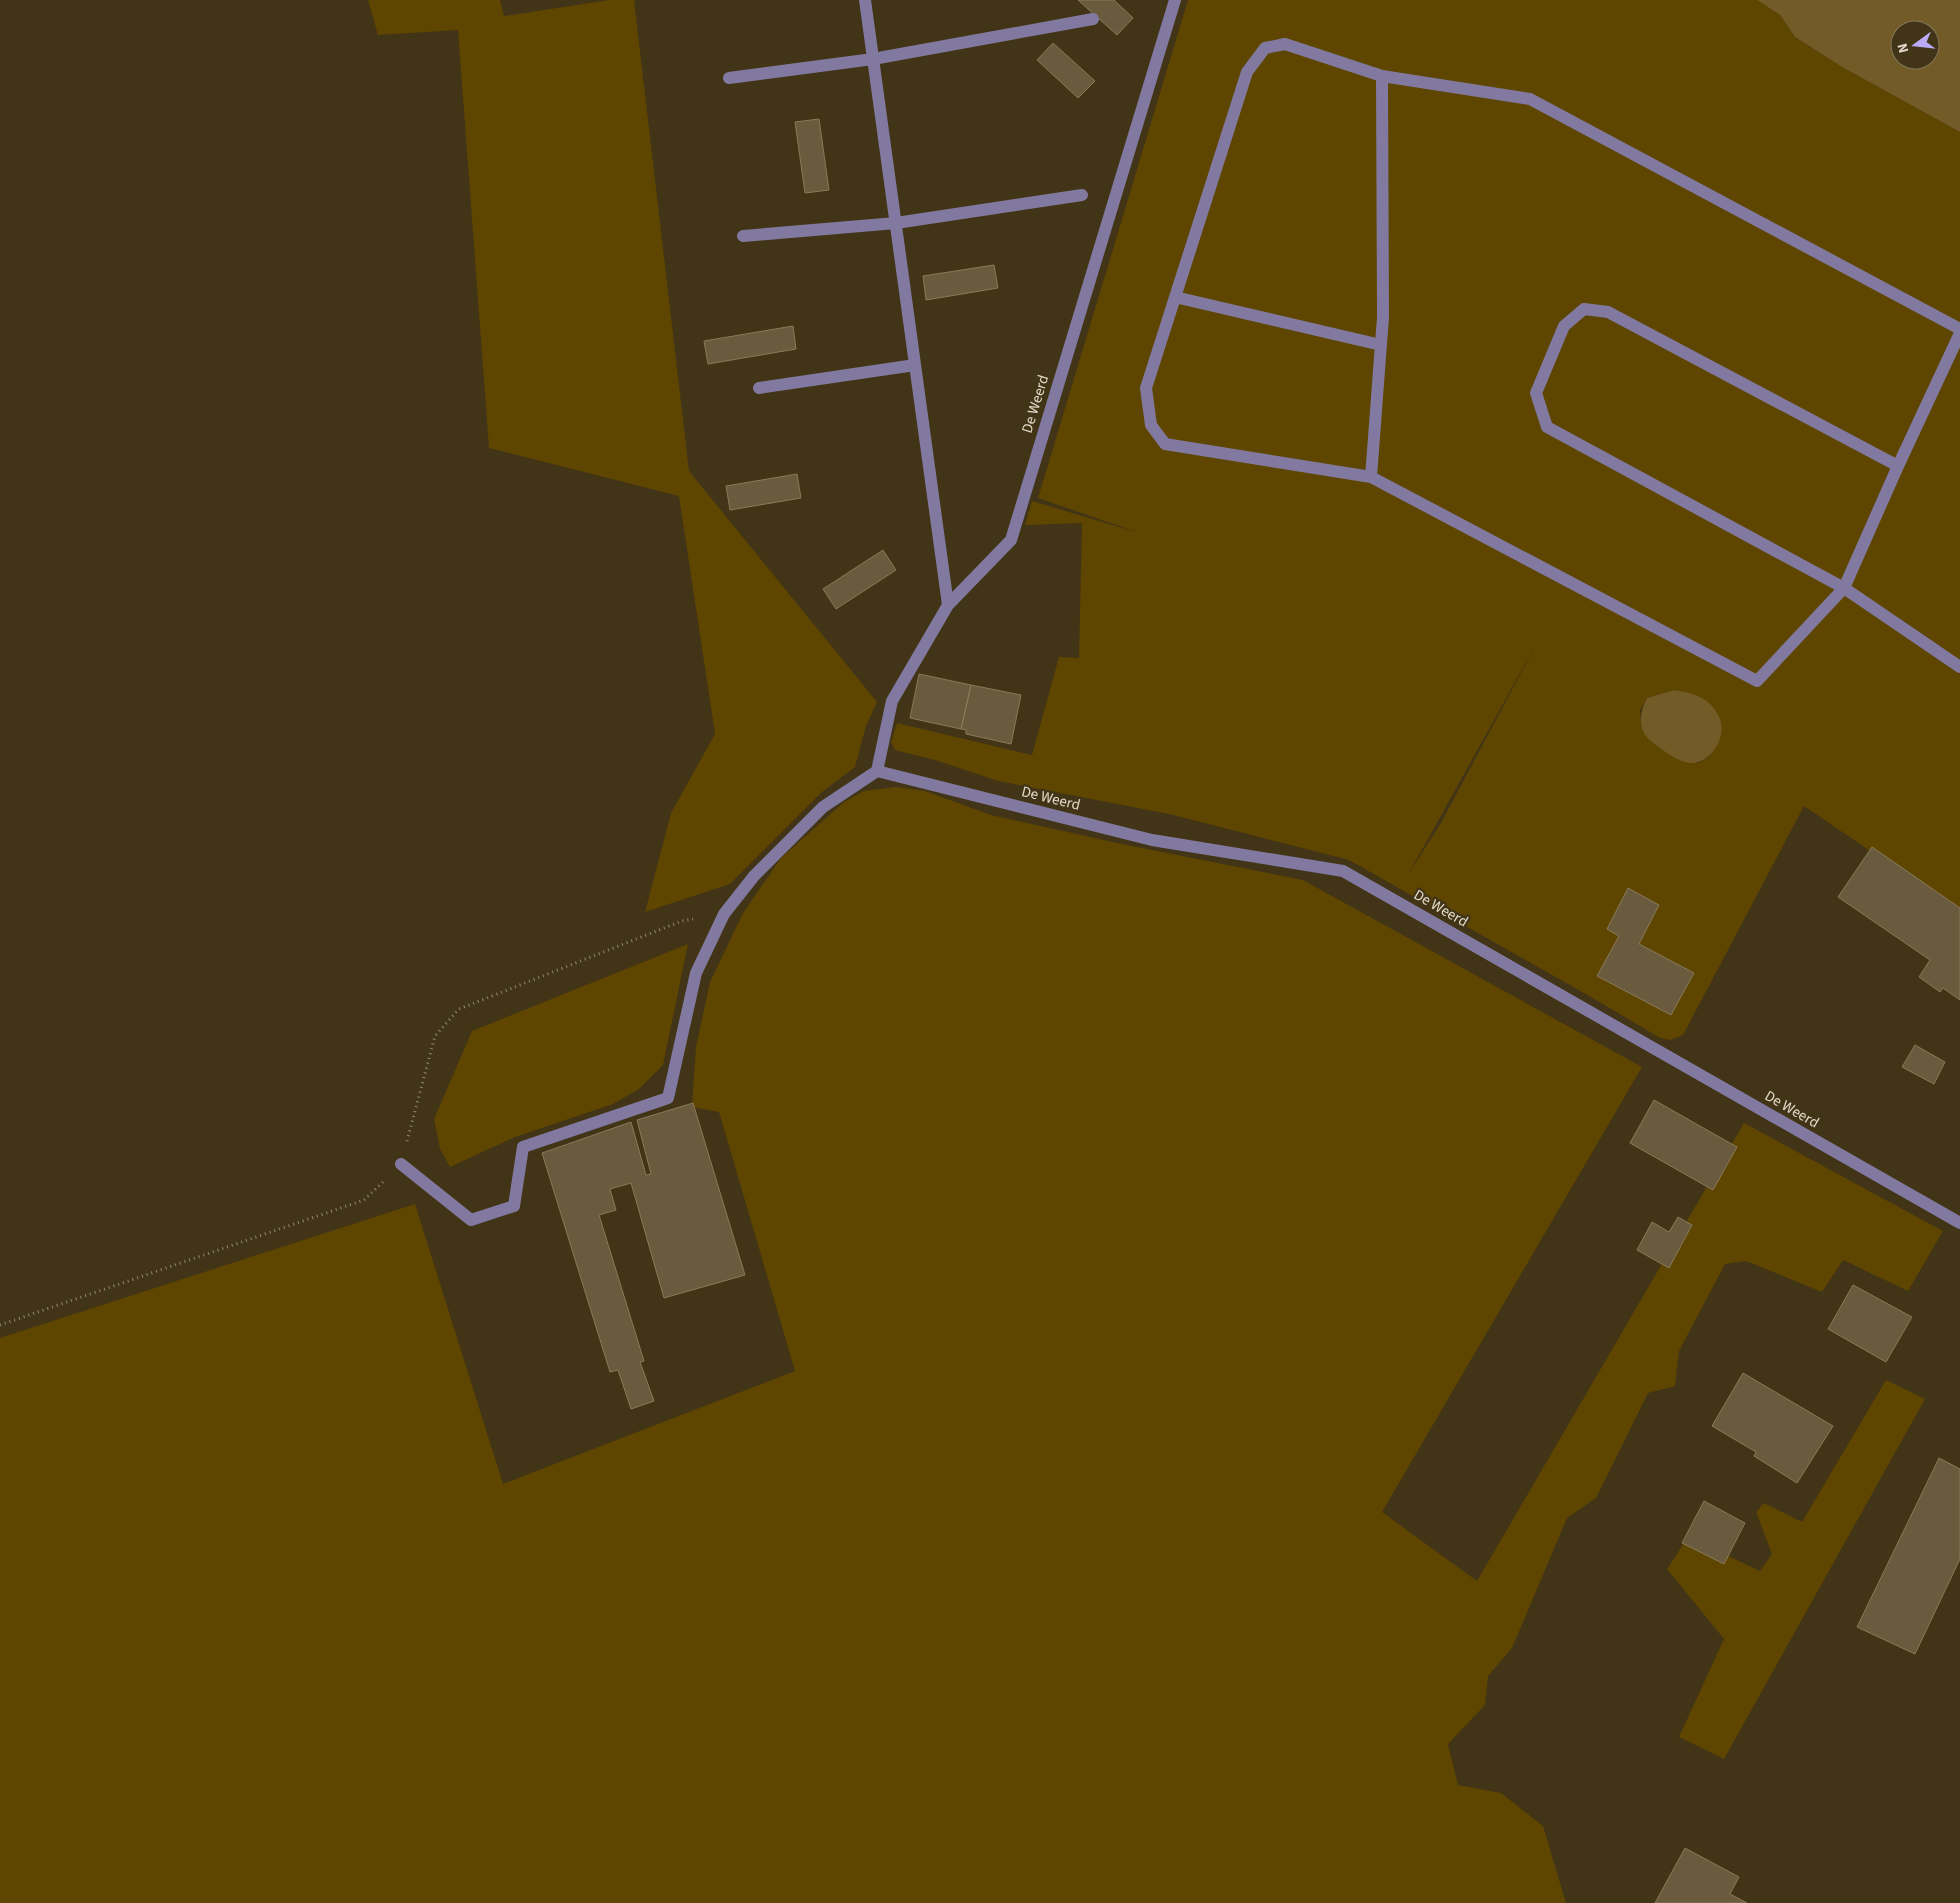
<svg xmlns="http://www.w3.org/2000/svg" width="1960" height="1903" font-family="'Source Sans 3',sans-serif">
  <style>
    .green { fill: #5e4500; fill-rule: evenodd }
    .water { fill: #725b26; fill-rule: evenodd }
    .building { fill: #6a5b3e; stroke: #897a5b }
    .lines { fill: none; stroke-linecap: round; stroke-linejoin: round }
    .path { stroke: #938872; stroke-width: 3; stroke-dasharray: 1 4; stroke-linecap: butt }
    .minor { stroke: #81799f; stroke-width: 12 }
    .labels { text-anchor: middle; stroke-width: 4.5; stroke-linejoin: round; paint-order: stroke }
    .street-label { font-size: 15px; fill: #e1d9c9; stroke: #423417 }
  </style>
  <rect width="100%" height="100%" fill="#423417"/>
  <path class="green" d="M 368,0 L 500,0 L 504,16 L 609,0 L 634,0 L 689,471 L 877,702 L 866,726 L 855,767 L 822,792 L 730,884 L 645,912 L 671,813 L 715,734 L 679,496 L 489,448 L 458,30 L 378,35 Z
    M 1188,0 L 1757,0 L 1780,15 L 1795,37 L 1842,67 L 1960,132 L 1960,912 L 1804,806 L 1683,1035 L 1670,1040 L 1660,1038 L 1591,997 L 1349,860 L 1169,814 L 998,781 L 935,760 L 895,750 L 891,742 L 897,723 L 1032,755 L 1059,657 L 1079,658 L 1082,523 L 1025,525 L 1032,501 L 1139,533 L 1038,498 ZM 1538,641 L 1442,821 L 1408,875 ZM 1674,690 C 1692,693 1706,698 1717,714 L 1709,757 L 1698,763 L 1641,726 L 1640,710 L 1647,698 Z
    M 895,787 L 925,791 L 991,815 L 1122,844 L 1303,880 L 1642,1067 L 1382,1512 L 1477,1581 L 1744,1123 L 1943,1231 L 1908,1291 L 1843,1260 L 1822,1292 L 1746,1261 L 1725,1264 L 1679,1351 L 1675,1386 L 1648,1393 L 1596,1498 L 1567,1518 L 1512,1648 L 1488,1676 L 1485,1705 L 1448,1744 L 1458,1785 L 1501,1793 L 1543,1826 L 1566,1903 L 0,1903 L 0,1338 L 415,1204 L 503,1484 L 795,1371 L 719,1112 L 692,1107 L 696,1047 L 710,982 L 743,913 L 781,858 L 844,802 L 864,791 Z
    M 688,944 L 663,1065 L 639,1089 L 613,1104 L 515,1137 L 450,1167 L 440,1149 L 434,1119 L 472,1031 Z
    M 1886,1380 L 1925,1399 L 1724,1759 L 1679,1737 L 1724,1639 L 1667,1569 L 1688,1537 L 1760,1571 L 1772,1554 L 1756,1512 L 1764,1503 L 1802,1522 Z"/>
  <path class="water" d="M 1757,0 L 1960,0 L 1960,132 L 1842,67 L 1795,37 L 1780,15 ZM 1900,30 L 1930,30 L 1930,60 L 1900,60 Z
    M 1674,690 C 1687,692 1703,695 1712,706 C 1716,711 1720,717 1721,723 C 1725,742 1708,765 1689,763 C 1676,761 1663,750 1652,742 C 1637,731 1639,713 1647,698 Z"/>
  <path class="building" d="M 1078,0 L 1114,0 L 1133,18 L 1117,35 Z
    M 1053,43 L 1095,81 L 1078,98 L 1037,60 Z
    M 819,119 L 829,190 L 805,193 L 795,122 Z
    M 994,265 L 998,288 L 926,300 L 923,276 Z
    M 793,326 L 796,349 L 708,364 L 704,341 Z
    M 797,474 L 801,498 L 730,510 L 726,486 Z
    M 883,550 L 896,570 L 836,609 L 823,589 Z
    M 919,674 L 971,685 L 961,729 L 910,718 Z
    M 971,685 L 1021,695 L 1011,744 L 966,734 L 966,730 L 961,729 Z
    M 1872,847 L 1960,908 L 1960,1000 L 1943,988 L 1940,992 L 1919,977 L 1930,960 L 1838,897 Z
    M 1628,888 L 1659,905 L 1639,944 L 1694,973 L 1671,1015 L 1597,976 L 1619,936 L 1607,929 Z
    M 1915,1045 L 1945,1062 L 1934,1084 L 1902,1067 Z
    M 1654,1100 L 1737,1147 L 1713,1190 L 1630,1143 Z
    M 693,1103 L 745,1275 L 664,1298 L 631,1183 L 610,1189 L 616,1210 L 599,1215 L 644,1361 L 640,1362 L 654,1401 L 631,1409 L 618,1370 L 610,1372 L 542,1153 L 631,1122 L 646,1175 L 651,1174 L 637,1120 Z
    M 1678,1217 L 1692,1225 L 1669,1268 L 1637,1250 L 1652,1222 L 1669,1232 Z
    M 1853,1285 L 1912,1317 L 1886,1362 L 1828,1329 Z
    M 1743,1373 L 1833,1426 L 1797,1483 L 1754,1456 L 1756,1452 L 1712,1426 Z
    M 1939,1458 L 1960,1469 L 1960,1559 L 1915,1654 L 1857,1627 Z
    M 1704,1501 L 1745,1523 L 1724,1564 L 1682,1543 Z
    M 1685,1848 L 1739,1877 L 1730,1894 L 1747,1903 L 1655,1903 Z"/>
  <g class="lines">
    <path class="path" d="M 407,1141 L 435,1036 L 459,1009 L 682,921 L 693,919
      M 0,1325 L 364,1200 L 383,1182"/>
    <path class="minor" d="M 865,0 L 948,605
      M 1382,76 L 1530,99 L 1960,329
      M 729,78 L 873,59 L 1093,19
      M 743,236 L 896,223 L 1082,195
      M 1175,297 L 1381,345
      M 759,388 L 915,365
      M 1898,466 L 1608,312 L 1584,309 L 1564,326 L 1536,393 L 1547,427 L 1844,588 L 1898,466 L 1960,333
      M 1371,477 L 1383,317 L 1382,76 L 1285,44 L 1265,48 L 1247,72 L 1146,388 L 1151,425 L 1165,444 L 1371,477 L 1757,681 L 1844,588 L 1960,667
      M 877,771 L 1152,840 L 1343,871 L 1960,1223
      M 877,771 L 892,701 L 948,605 L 1011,540 L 1175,0
      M 401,1164 L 471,1220 L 514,1206 L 523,1147 L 668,1098 L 696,973 L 724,914 L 754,876 L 823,807 L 877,771"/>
  </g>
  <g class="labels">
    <g class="street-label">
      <text transform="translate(1035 404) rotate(-73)" y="5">De Weerd</text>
      <text transform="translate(1051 798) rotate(14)" y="5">De Weerd</text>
      <text transform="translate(1441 908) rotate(30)" y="5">De Weerd</text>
      <text transform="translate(1792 1109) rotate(30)" y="5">De Weerd</text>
    </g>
  </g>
  <g transform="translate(1915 45) rotate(255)"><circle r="24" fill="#423417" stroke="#82765e"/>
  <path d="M0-4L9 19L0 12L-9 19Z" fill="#bbaaf6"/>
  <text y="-8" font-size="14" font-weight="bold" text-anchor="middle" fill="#e1d9c9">N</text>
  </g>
</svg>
